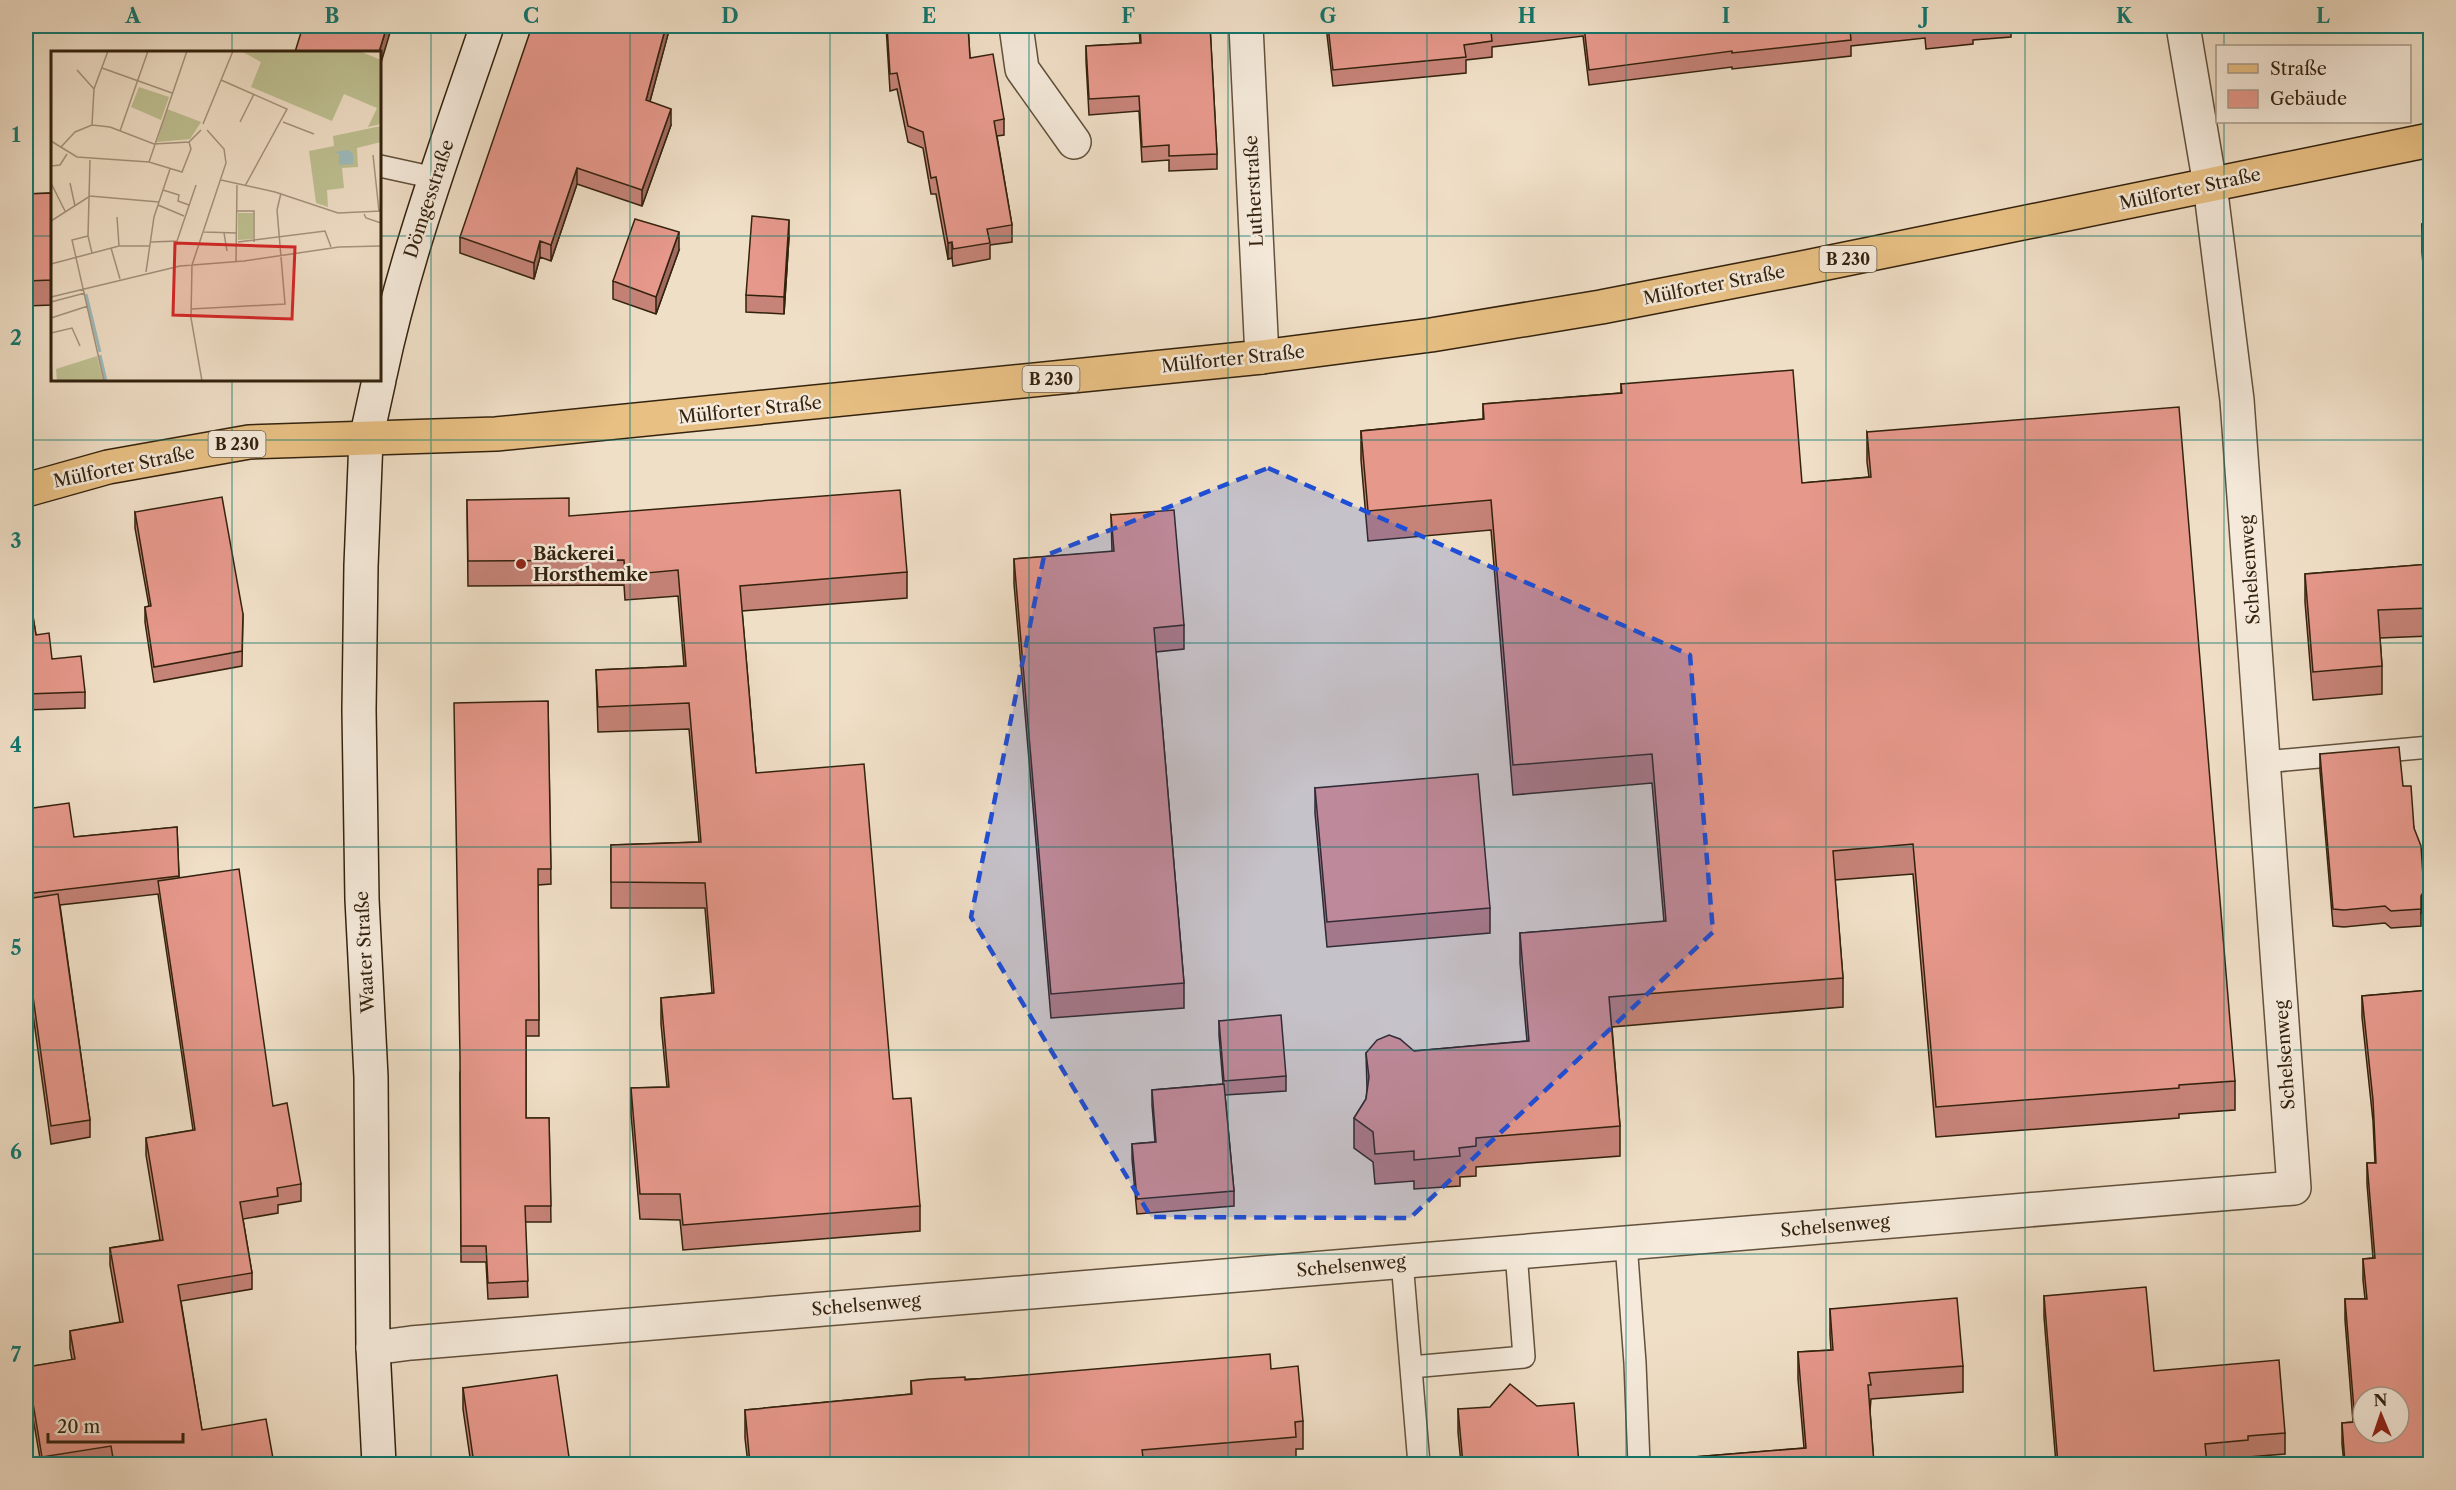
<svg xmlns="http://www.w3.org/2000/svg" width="2456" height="1490" font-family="'Libre Caslon Text',serif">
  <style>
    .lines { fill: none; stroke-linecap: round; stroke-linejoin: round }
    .lane-casing { stroke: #62513c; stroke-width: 24 }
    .street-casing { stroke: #62513c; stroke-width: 36 }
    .secondary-casing { stroke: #33220e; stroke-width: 36 }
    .primary-casing { stroke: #33220e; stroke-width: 36 }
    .lane { stroke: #f5eadb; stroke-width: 21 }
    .street { stroke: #f5eadb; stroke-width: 33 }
    .secondary { stroke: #f5eadb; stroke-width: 33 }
    .primary { stroke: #e8c084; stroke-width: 33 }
    .wall { fill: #c68378; stroke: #33220e; stroke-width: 1.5 }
    .shaded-wall { fill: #a16a61; stroke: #33220e; stroke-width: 1.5 }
    .building { fill: #e6988b; stroke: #33220e; stroke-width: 1.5; fill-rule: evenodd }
    .marked { fill: #1d4ed8; fill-opacity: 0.2; stroke: #1d4ed8; stroke-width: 4.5; stroke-dasharray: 12 8; stroke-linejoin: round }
    .grid { fill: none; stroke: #0f766e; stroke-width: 1.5; stroke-opacity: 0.55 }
    .poi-dot { fill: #8f2418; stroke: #f5eadb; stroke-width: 2 }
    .labels { text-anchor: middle; stroke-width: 5; stroke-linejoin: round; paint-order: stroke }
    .shield { fill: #f5eadb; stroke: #6d5e4c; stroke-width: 1.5 }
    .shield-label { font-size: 16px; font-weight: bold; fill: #33220e }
    .street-label { font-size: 18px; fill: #33220e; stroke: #f5eadb }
    .poi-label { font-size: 18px; font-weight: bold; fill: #33220e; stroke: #f5eadb; text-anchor: start }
    .inset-river { fill: none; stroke: #9cbbbd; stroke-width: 3 }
    .inset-road { fill: none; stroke: #a4937d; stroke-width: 1.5 }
    .view { fill: #d62828; fill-opacity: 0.15; stroke: #d62828; stroke-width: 3 }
    .inset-edge { fill: none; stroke: #33220e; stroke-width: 3 }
    .neatline { fill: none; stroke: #0f766e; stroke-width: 2 }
    .grid-label { font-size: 20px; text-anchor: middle; font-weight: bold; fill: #0f766e }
  </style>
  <rect width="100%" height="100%" fill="#f0dfc7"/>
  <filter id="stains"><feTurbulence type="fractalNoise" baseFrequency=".00333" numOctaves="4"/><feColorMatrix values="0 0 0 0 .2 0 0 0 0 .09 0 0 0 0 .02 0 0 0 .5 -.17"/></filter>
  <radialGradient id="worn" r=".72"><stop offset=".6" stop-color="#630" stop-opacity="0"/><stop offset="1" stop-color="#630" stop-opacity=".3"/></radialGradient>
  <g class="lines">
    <defs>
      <path id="lane" d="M 380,166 L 435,178
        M 2264,762 L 2430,747
        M 1626,1243 L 1635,1363 L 1639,1464
        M 1402,1261 L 1419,1464
        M 1411,1367 L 1524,1357 L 1516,1252"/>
      <path id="street" d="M 1016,26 L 1022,69 L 1074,142
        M 1246,26 L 1262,357
        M 373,1348 L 411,1343 L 2294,1188 L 2237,400 L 2210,185 L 2183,26"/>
      <path id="secondary" d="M 380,375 C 405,256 448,141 487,26
        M 379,380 L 366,439 L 361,566 L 359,710 L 362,899 L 371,1077 L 373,1348 L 379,1464"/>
      <path id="primary" d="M 26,490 L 108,467 L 249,442 L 496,434 L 1262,357 L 1431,335 L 1601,307 L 1802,268 L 2430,140"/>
    </defs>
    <use href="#lane" class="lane-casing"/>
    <use href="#street" class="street-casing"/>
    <use href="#secondary" class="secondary-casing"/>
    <use href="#primary" class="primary-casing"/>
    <use href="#lane" class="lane"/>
    <use href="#street" class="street"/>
    <use href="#secondary" class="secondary"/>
    <use href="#primary" class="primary"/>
  </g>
  <path class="wall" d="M 670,26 L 650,101 L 671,125 L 642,206 L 577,184 L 551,261 L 540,257 L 534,279 L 460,253 L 460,237 Z
    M 886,26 L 968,26 L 970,58 L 1004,119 L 1004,135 L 997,136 L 1012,225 L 1012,242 L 990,245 L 990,259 L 953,266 L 952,258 L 948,259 L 936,194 L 931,194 L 923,148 L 908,142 L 897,89 L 890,91 Z
    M 1139,26 L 1210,26 L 1217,154 L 1217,169 L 1169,171 L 1169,160 L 1142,162 L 1139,111 L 1089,115 L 1086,61 L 1086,46 L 1140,43 Z
    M 1326,26 L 2045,26 L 2011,29 L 2011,37 L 1973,40 L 1973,44 L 1926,49 L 1925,38 L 1851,46 L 1851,56 L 1732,69 L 1732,67 L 1589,85 L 1583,36 L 1492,47 L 1492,57 L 1466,60 L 1466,73 L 1333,86 Z
    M 2087,26 L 2120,26 L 2087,29 Z
    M 52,193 L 52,305 L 26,306 L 26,194 Z
    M 2430,223 L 2430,352 L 2422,252 L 2422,224 Z
    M 789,237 L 784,314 L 746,312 L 746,295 Z
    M 679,250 L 656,314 L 613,299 L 613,281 Z
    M 1621,384 L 1802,483 L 1869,477 L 1867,462 L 1867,432 L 2235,1081 L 2235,1110 L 2179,1114 L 2179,1118 L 1936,1137 L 1913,874 L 1835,880 L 1843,978 L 1843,1007 L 1612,1027 L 1620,1126 L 1620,1156 L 1476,1167 L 1476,1176 L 1460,1177 L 1460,1186 L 1414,1189 L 1414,1181 L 1375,1184 L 1373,1162 L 1354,1148 L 1354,1118 L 1366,1099 L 1367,1089 L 1366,1053 L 1414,1051 L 1527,1041 L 1520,963 L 1520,933 L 1664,922 L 1652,783 L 1513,795 L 1491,530 L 1368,541 L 1361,460 L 1361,431 L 1483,419 L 1483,404 L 1621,393 Z
    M 467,500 L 907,572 L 907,598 L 742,611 L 756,773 L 893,1099 L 920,1206 L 920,1231 L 683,1250 L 680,1220 L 640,1219 L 631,1114 L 631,1088 L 667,1087 L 661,1024 L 661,998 L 712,993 L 705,908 L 611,908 L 611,845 L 699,842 L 689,729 L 598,732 L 596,670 L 684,666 L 678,596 L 625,600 L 624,585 L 468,586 Z
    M 135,512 L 243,614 L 242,666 L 154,682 L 145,622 L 145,607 L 149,606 L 135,528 Z
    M 1111,515 L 1184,625 L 1184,649 L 1156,652 L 1184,983 L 1184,1008 L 1051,1018 L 1014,584 L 1014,559 L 1112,552 Z
    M 2430,564 L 2430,636 L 2380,638 L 2382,666 L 2382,694 L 2313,700 L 2305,602 L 2305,574 Z
    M 26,573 L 36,635 L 52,659 L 85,692 L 85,708 L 26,710 Z
    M 548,701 L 551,884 L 538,885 L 539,1036 L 526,1036 L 526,1118 L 549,1118 L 551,1222 L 525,1222 L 528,1297 L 488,1299 L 486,1262 L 461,1262 L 460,1073 Z
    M 2320,754 L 2403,786 L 2414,828 L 2424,909 L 2421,913 L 2421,926 L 2391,928 L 2385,923 L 2344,927 L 2333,926 L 2320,771 Z
    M 1315,788 L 1490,908 L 1490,933 L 1327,947 L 1315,813 Z
    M 26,809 L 74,837 L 177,827 L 179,878 L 273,1106 L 301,1184 L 301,1201 L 278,1205 L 278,1213 L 243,1219 L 252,1273 L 252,1289 L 181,1301 L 202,1430 L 274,1464 L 111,1464 L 111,1462 L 98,1464 L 41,1464 L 27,1384 L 27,1367 L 72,1360 L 70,1348 L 70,1331 L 120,1322 L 110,1265 L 110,1248 L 160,1240 L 146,1155 L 146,1138 L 193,1130 L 158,894 L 60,905 L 90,1120 L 90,1137 L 51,1144 L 26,964 Z
    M 2430,990 L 2430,1388 L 2429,1388 L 2430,1464 L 2344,1464 L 2342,1444 L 2342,1423 L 2353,1422 L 2345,1320 L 2345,1299 L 2365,1299 L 2363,1280 L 2363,1259 L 2373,1258 L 2367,1184 L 2367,1163 L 2375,1163 L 2373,1121 L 2362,1017 L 2362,996 Z
    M 1219,1021 L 1286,1076 L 1286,1091 L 1225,1095 L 1234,1191 L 1234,1206 L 1137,1214 L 1132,1159 L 1132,1144 L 1155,1142 L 1152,1105 L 1152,1090 L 1223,1084 L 1219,1035 Z
    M 2044,1296 L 2154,1371 L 2285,1433 L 2285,1454 L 2248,1457 L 2248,1461 L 2207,1464 L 2056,1464 L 2044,1317 Z
    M 1830,1309 L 1963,1366 L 1963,1392 L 1871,1399 L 1870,1411 L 1874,1464 L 1669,1464 L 1669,1459 L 1804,1448 L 1798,1379 L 1798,1352 L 1831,1350 L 1830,1335 Z
    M 1271,1369 L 1303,1421 L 1303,1449 L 1296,1449 L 1296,1464 L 748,1464 L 745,1438 L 745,1410 L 911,1394 L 911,1381 Z
    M 463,1388 L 570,1464 L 471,1464 L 463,1409 Z
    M 1458,1409 L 1579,1464 L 1461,1464 L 1458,1432 Z"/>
  <path class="shaded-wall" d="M 387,26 L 392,26 L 380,66 L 379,52 Z
    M 666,26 L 670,26 L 670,27 L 646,116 L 646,100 Z
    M 671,109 L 671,125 L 642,206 L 642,190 Z
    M 577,168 L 577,184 L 551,261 L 551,245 Z
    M 789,220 L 789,237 L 784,314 L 784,297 Z
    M 679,232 L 679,250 L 656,314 L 656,297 Z
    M 540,241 L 540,257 L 534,279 L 534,263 Z
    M 952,242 L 952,258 L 948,259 L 948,243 Z
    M 2424,891 L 2424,909 L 2421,913 L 2421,896 Z"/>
  <path class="building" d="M 303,26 L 387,26 L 379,52 L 295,52 Z
    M 532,26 L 666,26 L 646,100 L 671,109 L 642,190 L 577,168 L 551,245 L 540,241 L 534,263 L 460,237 Z
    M 887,26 L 968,26 L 970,58 L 993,54 L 1004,119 L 994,121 L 1012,225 L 987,229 L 990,243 L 953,249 L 952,242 L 948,243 L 936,177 L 931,178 L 923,132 L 908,126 L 897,73 L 890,74 Z
    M 1140,26 L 1210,26 L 1217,154 L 1169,156 L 1169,145 L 1142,147 L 1139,96 L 1089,99 L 1086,46 L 1141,43 Z
    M 1328,26 L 1542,26 L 1491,32 L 1492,41 L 1464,45 L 1466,57 L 1333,70 Z
    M 1584,26 L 1897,26 L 1850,30 L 1851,40 L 1732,53 L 1732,51 L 1589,70 Z
    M 1926,26 L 1973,26 L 1973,28 L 1926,33 Z
    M 52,193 L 52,280 L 26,281 L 26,194 Z
    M 752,216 L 789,220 L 784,297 L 746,295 Z
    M 635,219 L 679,232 L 656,297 L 613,281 Z
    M 2430,223 L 2430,324 L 2422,224 Z
    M 1793,370 L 1802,483 L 1871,477 L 1867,432 L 2179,407 L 2235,1081 L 2179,1085 L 2179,1088 L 1936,1107 L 1913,844 L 1833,851 L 1843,978 L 1609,997 L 1620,1126 L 1476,1138 L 1476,1146 L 1459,1148 L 1460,1156 L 1414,1160 L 1414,1151 L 1375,1154 L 1373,1132 L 1354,1118 L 1366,1099 L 1369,1077 L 1366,1053 L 1377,1040 L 1389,1035 L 1400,1039 L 1414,1051 L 1529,1041 L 1520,933 L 1666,921 L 1652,754 L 1513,765 L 1491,500 L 1368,511 L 1361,431 L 1484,419 L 1483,404 L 1622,393 L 1621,384 Z
    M 900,490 L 907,572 L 740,586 L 756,773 L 864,764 L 893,1099 L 911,1098 L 920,1206 L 683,1225 L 680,1194 L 640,1194 L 631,1088 L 669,1087 L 661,998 L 714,993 L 705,883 L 611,882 L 611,845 L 701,842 L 689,703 L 598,707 L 596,670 L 686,666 L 678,570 L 625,575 L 624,560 L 468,561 L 467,500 L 569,498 L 569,516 Z
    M 222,497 L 243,614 L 242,651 L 154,667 L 145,607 L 151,606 L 135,512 Z
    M 1174,510 L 1184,625 L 1154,628 L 1184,983 L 1051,994 L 1014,559 L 1114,551 L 1111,515 Z
    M 2430,564 L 2430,608 L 2378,610 L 2382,666 L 2313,672 L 2305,574 Z
    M 26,573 L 36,635 L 49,633 L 52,659 L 81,656 L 85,692 L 26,694 Z
    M 548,701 L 551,869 L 538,869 L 539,1020 L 526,1020 L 526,1118 L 549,1118 L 551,1206 L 525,1206 L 528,1281 L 488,1283 L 486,1246 L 461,1246 L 460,1057 L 454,703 Z
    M 2399,747 L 2403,786 L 2411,786 L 2414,828 L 2421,846 L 2424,891 L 2421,896 L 2421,909 L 2391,911 L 2385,906 L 2344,910 L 2333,909 L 2320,754 Z
    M 1478,774 L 1490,908 L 1327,922 L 1315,788 Z
    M 69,803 L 74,837 L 177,827 L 179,876 L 26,894 L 26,809 Z
    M 239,869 L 273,1106 L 287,1103 L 301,1184 L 277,1188 L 278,1196 L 240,1202 L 252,1273 L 178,1285 L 202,1430 L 266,1419 L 274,1464 L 114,1464 L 111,1446 L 42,1457 L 27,1367 L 75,1359 L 70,1331 L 123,1322 L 110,1248 L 163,1240 L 146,1138 L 195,1130 L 158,881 Z
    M 58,894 L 90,1120 L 51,1126 L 26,946 L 26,899 Z
    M 2430,990 L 2430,1367 L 2427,1367 L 2430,1409 L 2430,1464 L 2345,1464 L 2342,1423 L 2355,1422 L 2345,1299 L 2367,1299 L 2363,1259 L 2375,1258 L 2367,1163 L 2376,1163 L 2373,1100 L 2362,996 ZM 2363,1397 L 2399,1397 L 2399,1433 L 2363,1433 Z
    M 1281,1015 L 1286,1076 L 1224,1081 L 1219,1021 Z
    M 1224,1084 L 1234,1191 L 1137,1199 L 1132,1144 L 1156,1142 L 1152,1090 Z
    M 2146,1287 L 2154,1371 L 2279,1360 L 2285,1433 L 2248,1436 L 2248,1440 L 2205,1444 L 2207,1464 L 2058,1464 L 2044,1296 Z
    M 1957,1298 L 1963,1366 L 1869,1373 L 1871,1385 L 1868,1385 L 1874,1464 L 1669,1464 L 1669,1459 L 1806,1448 L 1798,1352 L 1833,1350 L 1830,1309 Z
    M 1270,1354 L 1271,1369 L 1298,1366 L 1303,1421 L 1295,1422 L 1296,1437 L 1142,1450 L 1144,1464 L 973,1464 L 973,1463 L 952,1464 L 750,1464 L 745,1410 L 912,1394 L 911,1381 L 929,1379 L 965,1377 L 965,1380 Z
    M 557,1375 L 570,1464 L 474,1464 L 463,1388 Z
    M 1510,1384 L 1537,1406 L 1574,1403 L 1579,1464 L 1463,1464 L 1458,1409 L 1490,1407 Z"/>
  <path class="marked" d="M 1268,468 L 1690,655 L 1713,932 L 1410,1218 L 1151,1217 L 971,917 L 1044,556 Z"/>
  <path class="grid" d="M 232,26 L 232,52M 431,26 L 431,1464M 630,26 L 630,1464M 830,26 L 830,1464M 1029,26 L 1029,1464M 1228,26 L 1228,1464M 1427,26 L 1427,1464M 1626,26 L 1626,1464M 1826,26 L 1826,1464M 2025,26 L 2025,1464M 2224,26 L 2224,46M 2224,122 L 2224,1464M 26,236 L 52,236M 380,236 L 2430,236M 232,380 L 232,1464M 26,440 L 2430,440M 26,643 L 2430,643M 26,847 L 2430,847M 26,1050 L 2430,1050M 26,1254 L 2430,1254"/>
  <circle class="poi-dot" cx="521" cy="564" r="6"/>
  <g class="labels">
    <g class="shield">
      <rect x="1819.5" y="246" width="57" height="26" rx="4.5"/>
      <rect x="1022.5" y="366" width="57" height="26" rx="4.5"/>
      <rect x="208.5" y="431" width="57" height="26" rx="4.5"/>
    </g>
    <g class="shield-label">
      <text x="1848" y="265">B 230</text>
      <text x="1051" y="385">B 230</text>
      <text x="237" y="450">B 230</text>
    </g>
    <g class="street-label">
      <text transform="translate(2190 189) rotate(-12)" y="6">Mülforter Straße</text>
      <text transform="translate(1254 191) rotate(-93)" y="6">Lutherstraße</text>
      <text transform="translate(429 199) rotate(-72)" y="6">Dömgesstraße</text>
      <text transform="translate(1714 285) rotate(-11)" y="6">Mülforter Straße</text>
      <text transform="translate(1233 359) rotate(-6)" y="6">Mülforter Straße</text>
      <text transform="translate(750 410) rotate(-6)" y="6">Mülforter Straße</text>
      <text transform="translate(124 467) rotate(-12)" y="6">Mülforter Straße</text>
      <text transform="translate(2250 570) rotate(-94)" y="6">Schelsenweg</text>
      <text transform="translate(365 952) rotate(-93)" y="6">Waater Straße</text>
      <text transform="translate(2285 1055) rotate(-94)" y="6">Schelsenweg</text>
      <text transform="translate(1835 1226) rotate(-5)" y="6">Schelsenweg</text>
      <text transform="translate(1351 1266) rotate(-5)" y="6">Schelsenweg</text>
      <text transform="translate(866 1305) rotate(-5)" y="6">Schelsenweg</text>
    </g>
    <g class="poi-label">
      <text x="533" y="560">Bäckerei<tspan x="533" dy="21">Horsthemke</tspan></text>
    </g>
  </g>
  <g transform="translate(51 51)">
    <rect width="330" height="330" fill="#f0dfc7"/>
    <path d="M 190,0 L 308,0 L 330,9 L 330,73 L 317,76 L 326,57 L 293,43 L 281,70 L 200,36 L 210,11 ZM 88,36 L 118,46 L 110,69 L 80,56 ZM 116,58 L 150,71 L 139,88 L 106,91 ZM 330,75 L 330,91 L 306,97 L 307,116 L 291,117 L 293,137 L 276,139 L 277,156 L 265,152 L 258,100 L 283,95 L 282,85 ZM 187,162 L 202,162 L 202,188 L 187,189 ZM 46,305 L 52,330 L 6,330 L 5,318 Z" fill="#bec092"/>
    <path d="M 298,99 L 302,103 L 302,113 L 288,114 L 288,103 L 283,101 Z" fill="#9cbbbd"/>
    <path class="inset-river" d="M 35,243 L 49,301M 49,304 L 55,330"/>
    <path class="inset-road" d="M 51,17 L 121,42M 26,19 L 43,38M 170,29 L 236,58 L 194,135M 189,71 L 203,43M 232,71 L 263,83M 152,73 L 182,0M 41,74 L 43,38 L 57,0M 69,80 L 97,0M 0,90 L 26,106 L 98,111 L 131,121 L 140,98 L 138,91M 10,96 L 24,81 L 41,74 L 59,76 L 103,93 L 138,91 L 150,79M 322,104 L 328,160M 39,109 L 37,185 L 41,202M 98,111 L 136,0M 0,115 L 9,114 L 16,103M 170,129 L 224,141 L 287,162 L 330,160M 0,132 L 14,160M 19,132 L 24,155M 112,139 L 128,144 L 127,150 L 138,154M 107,154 L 133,165M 185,160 L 203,160 L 203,191M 313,163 L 315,167 L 330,172M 66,166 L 68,195M 0,170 L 39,145 L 108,151M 153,181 L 186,182M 173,182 L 176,200M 37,185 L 21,189 L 53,330M 100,191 L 126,190 L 145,134M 187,191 L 274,180 L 280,196M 60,197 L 69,228M 185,211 L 186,134M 0,213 L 68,195 L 99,195M 95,221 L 103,166 L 119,118M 0,246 L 129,215 L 193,210 L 288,196 L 330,195M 0,251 L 34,242M 140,258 L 234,253 L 226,159 L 230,142M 0,267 L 37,255M 0,282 L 21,277 L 29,295M 0,308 L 1,330M 151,330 L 140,267 L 141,214 L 175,112 L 173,98 L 156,79"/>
    <path class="view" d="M 124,192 L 244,196 L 241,268 L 122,264 Z"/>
    <rect width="330" height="330" class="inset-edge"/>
  </g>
  <rect width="2456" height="1490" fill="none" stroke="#f0dfc7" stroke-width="66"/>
  <rect x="2216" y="45" width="195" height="78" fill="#f5eadb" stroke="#a79a89" stroke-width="1.5"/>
  <rect x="2228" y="64" width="30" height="9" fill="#e8c084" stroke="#a79a89" stroke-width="1.5"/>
  <text x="2270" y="75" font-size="18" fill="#33220e">Straße</text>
  <rect x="2228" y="90" width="30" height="18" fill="#e6988b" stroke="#a79a89" stroke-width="1.5"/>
  <text x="2270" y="105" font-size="18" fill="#33220e">Gebäude</text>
  <g transform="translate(2381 1415) rotate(358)"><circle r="28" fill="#f5eadb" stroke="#a79a89" stroke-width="1.5"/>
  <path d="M0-4.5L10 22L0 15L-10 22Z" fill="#8f2418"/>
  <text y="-9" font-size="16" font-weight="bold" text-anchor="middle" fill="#33220e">N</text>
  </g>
  <path d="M48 1433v9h135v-9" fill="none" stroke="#33220e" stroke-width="3"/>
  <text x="57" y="1433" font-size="18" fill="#33220e" stroke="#f5eadb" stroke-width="4.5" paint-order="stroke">20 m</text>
  <rect x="33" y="33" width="2390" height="1424" class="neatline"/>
  <g class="grid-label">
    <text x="133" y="23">A</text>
    <text x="332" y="23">B</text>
    <text x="531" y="23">C</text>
    <text x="730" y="23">D</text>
    <text x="929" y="23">E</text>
    <text x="1128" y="23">F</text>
    <text x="1328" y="23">G</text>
    <text x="1527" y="23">H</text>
    <text x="1726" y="23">I</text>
    <text x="1925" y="23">J</text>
    <text x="2124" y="23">K</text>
    <text x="2323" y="23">L</text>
    <text x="16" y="142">1</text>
    <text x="16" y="345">2</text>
    <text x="16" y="548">3</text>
    <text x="16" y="752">4</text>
    <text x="16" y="955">5</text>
    <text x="16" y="1159">6</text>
    <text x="16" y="1362">7</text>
  </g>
  <rect width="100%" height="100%" filter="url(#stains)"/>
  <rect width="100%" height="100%" fill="url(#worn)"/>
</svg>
